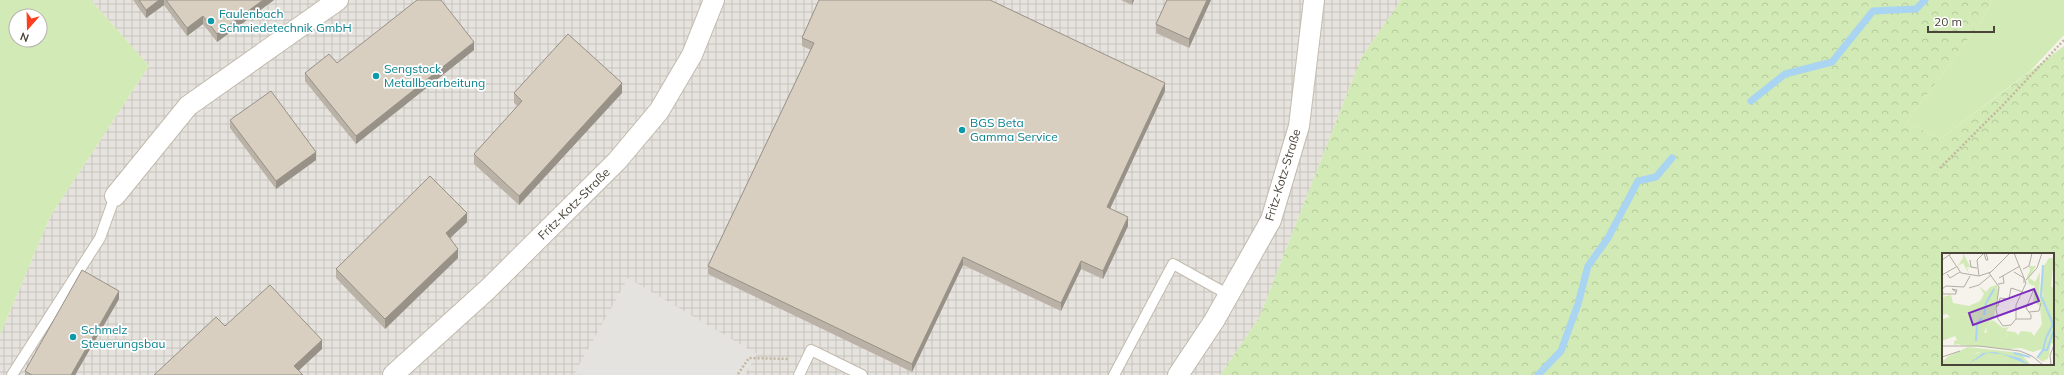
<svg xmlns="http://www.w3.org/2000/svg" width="2064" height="375" font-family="Mulish,sans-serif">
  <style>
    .industrial { fill: url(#industrial-grid) }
    .green { fill: #d2eab5; fill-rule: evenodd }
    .forest { fill: url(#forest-crowns); fill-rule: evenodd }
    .parking { fill: #e5e3e0 }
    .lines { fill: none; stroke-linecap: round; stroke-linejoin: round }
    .stream { stroke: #a9d4f2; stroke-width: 7 }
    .lane-casing { stroke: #c2bbae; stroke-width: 12 }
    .street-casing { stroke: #c2bbae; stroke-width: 22 }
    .path { stroke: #c4b79f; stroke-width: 2.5; stroke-dasharray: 2 2; stroke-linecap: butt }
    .lane { stroke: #fff; stroke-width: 10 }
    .street { stroke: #fff; stroke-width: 20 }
    .wall { fill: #bab2a6 }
    .shaded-wall { fill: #979187 }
    .building { fill: #d8cfc1; stroke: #979187 }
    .culture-dot { fill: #0f9aa8; stroke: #fff; stroke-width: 1.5 }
    .labels { text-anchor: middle; stroke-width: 3.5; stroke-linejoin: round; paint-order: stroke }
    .culture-label { font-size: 12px; fill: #0d838f; stroke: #fff; text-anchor: start }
    .street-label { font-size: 12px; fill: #4b4439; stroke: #fff }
    .inset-river { fill: none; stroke: #a9d4f2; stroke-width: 2 }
    .inset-road { fill: none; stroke: #b2ada4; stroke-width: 1 }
    .view { fill: #7b2cbf; fill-opacity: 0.15; stroke: #7b2cbf; stroke-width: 2 }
    .inset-edge { fill: none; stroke: #4b4439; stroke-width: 2 }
  </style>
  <defs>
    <pattern id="industrial-grid" width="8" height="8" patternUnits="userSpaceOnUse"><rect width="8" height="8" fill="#e6e2dd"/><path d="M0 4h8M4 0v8" fill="none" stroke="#c7c3be"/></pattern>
    <pattern id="forest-crowns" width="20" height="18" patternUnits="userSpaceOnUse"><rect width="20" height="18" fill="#d2eab5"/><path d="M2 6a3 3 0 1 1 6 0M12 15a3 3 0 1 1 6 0" fill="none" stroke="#b6ca9c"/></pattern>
  </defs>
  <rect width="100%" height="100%" fill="#f6f3ec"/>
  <path class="industrial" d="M 91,0 L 1401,0 L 1361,58 L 1259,318 L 1220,375 L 0,375 L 0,335 L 50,217 L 149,66 Z"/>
  <path class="green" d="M 0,0 L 91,0 L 149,66 L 50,217 L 0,335 ZM 16,16 L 40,16 L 40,40 L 16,40 Z
    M 1992,0 L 2064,0 L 2064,35 L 2030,71 L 1940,139 L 1907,122 L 1980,23 Z"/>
  <path class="forest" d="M 1401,0 L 1992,0 L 1980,23 L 1907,122 L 1940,139 L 2064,46 L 2064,375 L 1220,375 L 1259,318 L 1361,58 ZM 1943,254 L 2053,254 L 2053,364 L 1943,364 Z"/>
  <path class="parking" d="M 628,278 L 757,354 L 745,375 L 581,375 L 575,372 Z"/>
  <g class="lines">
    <path class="stream" d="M 1751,101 L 1785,74 L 1832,62 L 1873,11 L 1916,9 L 1925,0
      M 1538,375 L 1561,351 L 1578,304 L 1588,266 L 1608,238 L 1638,181 L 1656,177 L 1672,158"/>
    <defs>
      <path id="lane" d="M 12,375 L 100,238 L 115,196
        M 799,375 L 811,350 L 862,375
        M 1114,375 L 1173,264 L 1229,295"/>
      <path id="street" d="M 115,196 L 188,106 L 338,0
        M 393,375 L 488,289 L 617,161 L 659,111 L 692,55 L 714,0
        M 1178,375 L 1214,321 L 1271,220 L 1299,126 L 1314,0"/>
    </defs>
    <use href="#lane" class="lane-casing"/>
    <use href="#street" class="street-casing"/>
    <path class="path" d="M 1940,168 L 2002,106 L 2064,40
      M 738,374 L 749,358 L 789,359"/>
    <use href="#lane" class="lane"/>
    <use href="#street" class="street"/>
  </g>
  <path class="wall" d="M 133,0 L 274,0 L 217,42 L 203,24 L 187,36 L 164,5 L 146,18 Z
    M 1121,0 L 1134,0 L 1132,5 Z
    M 1211,0 L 1189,48 L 1156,33 L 1156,24 Z
    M 802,38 L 1165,91 L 1110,209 L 1128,226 L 1103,279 L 1081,269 L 1061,311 L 963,265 L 912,372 L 708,274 L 708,266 L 811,50 L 802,46 Z
    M 474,50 L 356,144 L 305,81 L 305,73 L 337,63 Z
    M 514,93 L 622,93 L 519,205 L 474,164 L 474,154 L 518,106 L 514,103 Z
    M 230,120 L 316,160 L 276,189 L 230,128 Z
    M 467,222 L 450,238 L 458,258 L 385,329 L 336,278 L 336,269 Z
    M 119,299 L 75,375 L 25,375 L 25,371 Z"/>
  <path class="shaded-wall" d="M 159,0 L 164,0 L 164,5 L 146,18 L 146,10 Z
    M 263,0 L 274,0 L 217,42 L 217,34 Z
    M 1132,0 L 1134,0 L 1132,5 Z
    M 1207,0 L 1211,0 L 1189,48 L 1189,39 Z
    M 203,16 L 203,24 L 187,36 L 187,28 Z
    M 474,42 L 474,50 L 356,144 L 356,136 Z
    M 622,83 L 622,93 L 519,205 L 519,196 Z
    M 1165,83 L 1165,91 L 1107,215 L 1107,207 Z
    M 316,152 L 316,160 L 276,189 L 276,181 Z
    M 467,213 L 467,222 L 446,242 L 446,233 Z
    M 1128,217 L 1128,226 L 1103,279 L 1103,271 Z
    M 458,249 L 458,258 L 385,329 L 385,319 Z
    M 963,257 L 963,265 L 912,372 L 912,364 Z
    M 1081,261 L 1081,269 L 1061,311 L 1061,303 Z
    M 119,291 L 119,299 L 75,375 L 71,375 Z
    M 322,340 L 322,349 L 294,375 L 294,366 Z"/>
  <path class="building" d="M 139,0 L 159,0 L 146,10 Z
    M 166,0 L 263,0 L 217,34 L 203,16 L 187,28 Z
    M 417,0 L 441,0 L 474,42 L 356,136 L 305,73 L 329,54 L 337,63 Z
    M 819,0 L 990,0 L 1165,83 L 1107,207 L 1128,217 L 1103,271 L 1081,261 L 1061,303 L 963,257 L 912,364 L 708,266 L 814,43 L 802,38 Z
    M 1167,0 L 1207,0 L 1189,39 L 1156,24 Z
    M 568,34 L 622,83 L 519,196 L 474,154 L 522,101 L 514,93 Z
    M 271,91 L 316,152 L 276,181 L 230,120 Z
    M 430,176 L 467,213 L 446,233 L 458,249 L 385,319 L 336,269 Z
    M 82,270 L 119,291 L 71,375 L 32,375 L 25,371 Z
    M 270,285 L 322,340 L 294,366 L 303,375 L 154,375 L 216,317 L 225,326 Z"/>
  <g class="culture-dot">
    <circle cx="211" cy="21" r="4"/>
    <circle cx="376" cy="76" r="4"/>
    <circle cx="962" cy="130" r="4"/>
    <circle cx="73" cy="337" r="4"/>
  </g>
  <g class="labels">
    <g class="culture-label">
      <text x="219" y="18">Faulenbach<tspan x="219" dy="14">Schmiedetechnik GmbH</tspan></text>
      <text x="384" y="73">Sengstock<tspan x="384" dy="14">Metallbearbeitung</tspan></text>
      <text x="970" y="127">BGS Beta<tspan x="970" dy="14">Gamma Service</tspan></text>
      <text x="81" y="334">Schmelz<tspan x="81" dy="14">Steuerungsbau</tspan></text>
    </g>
    <g class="street-label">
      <text transform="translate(1283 175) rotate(-73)" y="4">Fritz-Kotz-Straße</text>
      <text transform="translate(574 204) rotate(-45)" y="4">Fritz-Kotz-Straße</text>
    </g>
  </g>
  <g transform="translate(1942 253)">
    <rect width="112" height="112" fill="#f6f3ec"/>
    <path d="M 107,5 L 112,5 L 109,33 L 112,36 L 112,90 L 108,89 L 104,106 L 101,109 L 97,103 L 102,93 L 103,57 L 91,48 L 93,33 L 87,31 L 85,23 L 88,18 L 87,13 L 94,13 L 87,25 L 93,29 L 98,19 L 97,45 L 101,47 L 101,14 ZM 15,60 L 27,62 L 24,64 L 30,71 L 34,66 L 31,83 L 16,89 L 18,91 L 12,92 L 12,88 L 15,87 L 13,83 L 0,88 L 0,70 L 4,76 ZM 51,67 L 61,75 L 67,74 L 64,78 L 66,84 L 58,87 L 44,81 L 45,74 ZM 61,99 L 81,112 L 59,112 L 63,109 L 58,112 L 0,112 L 1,107 L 21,101 Z" fill="#d2eab5"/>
    <path d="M 21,0 L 28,13 L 35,15 L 25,14 L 27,21 L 21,10 L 16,13 L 18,16 L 15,14 L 21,5 ZM 101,14 L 102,30 L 100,45 L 102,48 L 106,37 L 106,42 L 112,46 L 112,62 L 97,45 ZM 55,32 L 56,40 L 52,64 L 42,79 L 58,87 L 66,84 L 64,78 L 73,79 L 76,82 L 79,78 L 89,79 L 92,83 L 100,71 L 98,55 L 105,55 L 112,66 L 112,91 L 109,90 L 106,106 L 99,108 L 95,104 L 100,96 L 91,99 L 79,95 L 67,96 L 18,92 L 15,89 L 31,83 L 34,66 L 30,71 L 23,63 L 27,62 L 15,60 L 14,66 L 10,67 L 11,73 L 2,76 L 0,66 L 8,64 L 5,61 L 0,62 L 0,44 L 9,42 L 11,50 L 27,53 L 38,48 L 42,41 L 37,33 L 44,39 L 48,34 ZM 26,94 L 79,100 L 92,106 L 80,102 L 89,112 L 81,112 L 71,106 L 55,112 L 65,104 L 44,101 L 24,112 L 38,99 L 3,107 L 5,104 Z" fill="#d2eab5"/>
    <path d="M 53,99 L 78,105 L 87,112 L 60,101 L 45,100 L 25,112 L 41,100 Z" fill="#a9d4f2"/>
    <path class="inset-river" d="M 42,62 L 44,50 L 52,36M 34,88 L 35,71 L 40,65M 101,97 L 105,97 L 112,77M 72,100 L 88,104M 95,105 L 101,97 L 104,85 L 111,71 L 99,43 L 101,12"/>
    <path class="inset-road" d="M 7,2 L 19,20 L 37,23 L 49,19 L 68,0M 0,7 L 10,0M 28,7 L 29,14 L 35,15M 81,16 L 87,13 L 90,0M 72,19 L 82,25 L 82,30M 47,20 L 57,34 L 54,56 L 56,66 L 61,73 L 69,72 L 74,66 L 74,52 L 84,30 L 72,0M 5,21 L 8,25 L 18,19M 0,22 L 14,14M 37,23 L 35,7 L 42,0 L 44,7 L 46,7 L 44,0M 57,25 L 78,13M 84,27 L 95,15 L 100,0M 56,31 L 62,30 L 61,23M 27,35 L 37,32 L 49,22M 1,40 L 0,36 L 4,33 L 22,34 L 28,23M 1,41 L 14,41 L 14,39 L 15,37 L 10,36 L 14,39M 54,53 L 56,53 L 58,45 L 67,46 L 69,35 L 81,39M 87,59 L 97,58 L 99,50M 74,66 L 89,66 L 89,62 L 84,55 L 92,36M 0,93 L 37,93 L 78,98 L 90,103 L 101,112M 0,104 L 18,98M 109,112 L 108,102 L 112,92"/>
    <path class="view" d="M 92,36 L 97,48 L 31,72 L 27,60 Z"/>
    <rect width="112" height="112" class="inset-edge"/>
  </g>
  <g transform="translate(28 28) rotate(200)"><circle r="19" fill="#ffffff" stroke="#b7b4b0"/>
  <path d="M0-3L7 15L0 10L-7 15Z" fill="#fc3f1d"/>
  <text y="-6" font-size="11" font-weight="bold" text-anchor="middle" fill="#4b4439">N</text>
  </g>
  <path d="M1928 26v6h66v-6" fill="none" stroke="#4b4439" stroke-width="2"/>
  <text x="1934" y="26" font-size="12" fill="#4b4439" stroke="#ffffff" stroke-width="3" paint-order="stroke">20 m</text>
</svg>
